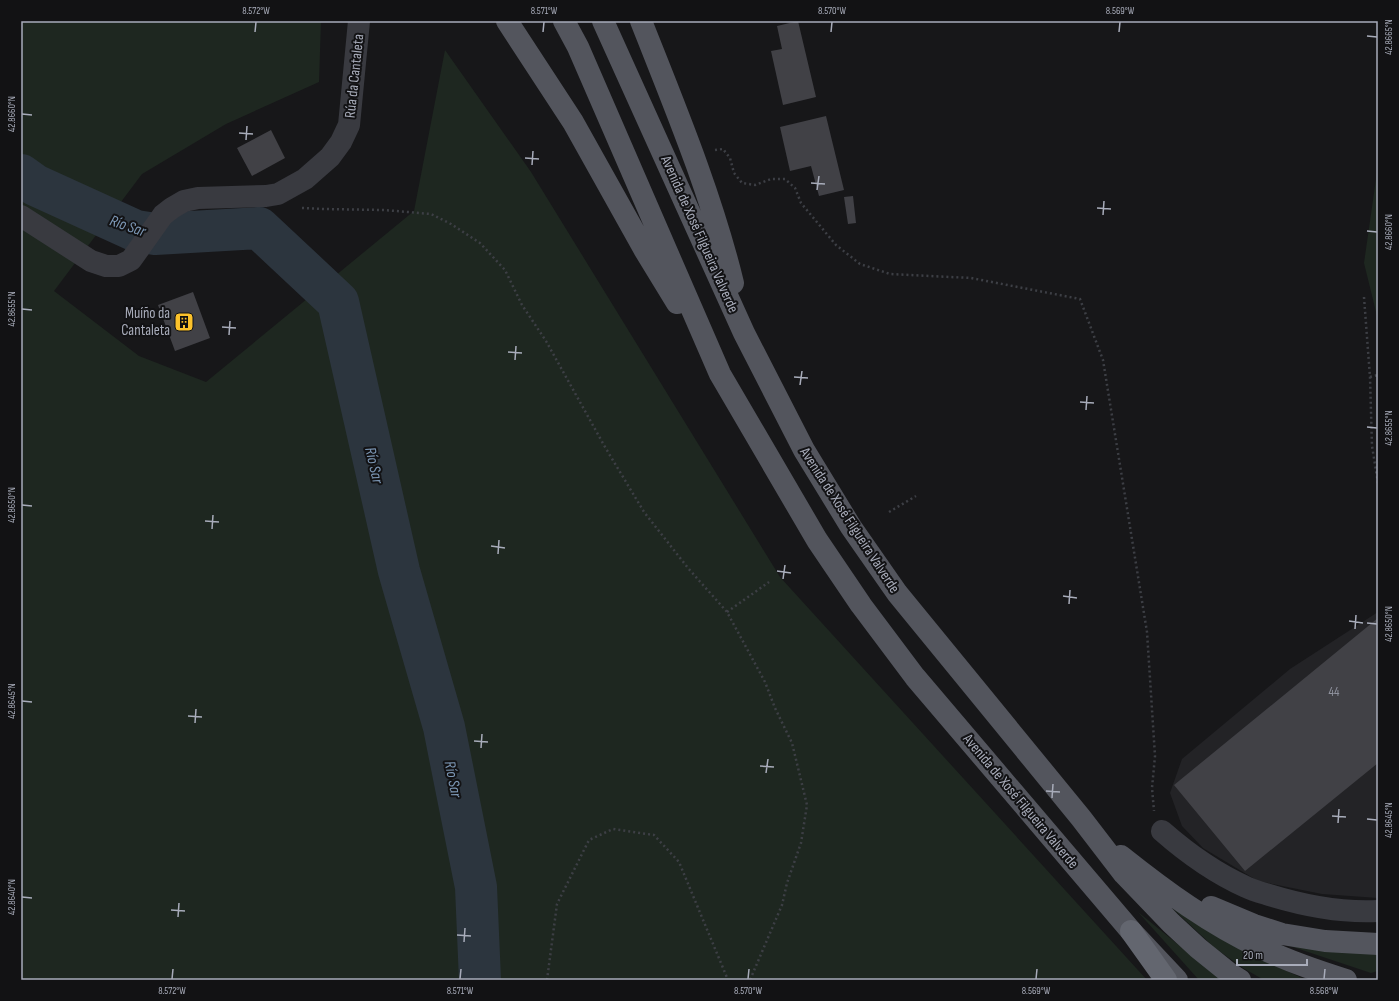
<svg xmlns="http://www.w3.org/2000/svg" width="1399" height="1001" font-family="'Sofia Sans Condensed',sans-serif">
  <style>
    .built { fill: #232326 }
    .green { fill: #1e2720 }
    .lines { fill: none; stroke-linecap: round; stroke-linejoin: round }
    .river { stroke: #2c353e; stroke-width: 42 }
    .building { fill: #414146 }
    .path { stroke: #3d3f45; stroke-width: 2.5; stroke-dasharray: 2 3; stroke-linecap: butt }
    .minor { stroke: #393a40; stroke-width: 22 }
    .major { stroke: #53555d; stroke-width: 22 }
    .highway { stroke: #63666f; stroke-width: 22 }
    .ticks { fill: none; stroke: #a8acba; stroke-width: 1.5 }
    .labels { text-anchor: middle; stroke-width: 4; stroke-linejoin: round; paint-order: stroke }
    .number-label { font-size: 13px; fill: #8e919d }
    .street-label { font-size: 15px; fill: #a8acba; stroke: #121214 }
    .poi-label { font-size: 15px; fill: #a8acba; stroke: #121214; text-anchor: end }
    .water-label { font-size: 16px; font-style: italic; fill: #7d98b6; stroke: #121214 }
    .neatline { fill: none; stroke: #a8acba; stroke-width: 1.5 }
    .ticks-label { font-size: 10px; text-anchor: middle; fill: #a8acba }
  </style>
  <rect width="100%" height="100%" fill="#171719"/>
  <path class="built" d="M 1378,612 L 1378,898 L 1322,894 L 1258,881 L 1203,848 L 1182,826 L 1170,793 L 1182,759 L 1290,669 Z"/>
  <path class="green" d="M 21,21 L 321,21 L 319,82 L 226,124 L 142,174 L 54,291 L 139,356 L 206,382 L 414,211 L 445,50 L 531,172 L 780,577 L 1147,980 L 21,980 Z
    M 1378,165 L 1378,320 L 1364,263 Z
    M 1159,896 L 1251,954 L 1306,980 L 1264,980 L 1243,968 L 1215,948 Z
    M 1138,912 L 1222,980 L 1199,980 Z
    M 1284,944 L 1378,952 L 1378,971 L 1371,973 Z"/>
  <g class="lines">
    <path class="river" d="M 21,175 L 35,185 L 136,231 L 155,234 L 259,228 L 338,302 L 399,571 L 444,727 L 476,887 L 480,980"/>
  </g>
  <path class="building" d="M 798,21 L 816,97 L 783,105 L 771,51 L 782,49 L 777,26 Z
    M 826,116 L 844,190 L 819,196 L 811,166 L 790,171 L 780,127 Z
    M 271,130 L 285,158 L 252,176 L 237,148 Z
    M 853,196 L 856,223 L 848,224 L 844,197 Z
    M 193,292 L 210,338 L 175,351 L 158,305 Z
    M 1378,618 L 1378,763 L 1245,871 L 1174,785 Z"/>
  <g class="lines">
    <path class="path" d="M 715,150 L 723,149 L 730,158 L 734,173 L 742,183 L 755,185 L 771,179 L 785,179 L 795,188 L 801,203 L 836,245 L 860,264 L 890,274 L 971,278 L 1080,299 L 1103,360 L 1147,632 L 1155,756 L 1152,788 L 1154,811
      M 302,208 L 324,209 L 384,210 L 431,214 L 451,224 L 480,243 L 505,270 L 522,305 L 546,341 L 605,447 L 644,512 L 688,568 L 727,612 L 765,682 L 775,708 L 792,743 L 807,805 L 801,843 L 787,883 L 782,905 L 750,980
      M 1364,297 L 1370,377 L 1372,446 L 1378,483
      M 1370,377 L 1378,375
      M 889,512 L 916,496
      M 727,612 L 769,582
      M 547,980 L 557,904 L 589,840 L 613,829 L 654,835 L 679,862 L 728,980"/>
    <path class="minor" d="M 21,216 L 91,261 L 106,266 L 119,266 L 131,260 L 163,215 L 172,208 L 184,201 L 198,198 L 266,196 L 278,194 L 305,179 L 330,157 L 341,142 L 349,125 L 359,21
      M 1162,831 C 1187,853 1215,873 1246,887 C 1252,890 1259,892 1266,894 C 1301,905 1341,913 1378,911"/>
    <path class="major" d="M 507,21 L 573,122 L 644,249 L 677,303
      M 564,21 L 578,47 L 720,374 L 817,540 L 861,605 L 915,677 L 1131,931 L 1177,980
      M 603,21 L 744,333 L 804,450 L 851,527 L 897,593 L 1081,818 L 1124,874 L 1171,923 L 1198,948 L 1229,973 L 1240,980
      M 641,21 C 675,107 711,193 733,283
      M 1121,856 C 1165,891 1210,924 1261,948 C 1288,961 1317,971 1346,980
      M 1211,907 L 1254,925 L 1282,934 L 1325,941 L 1378,944"/>
    <path class="highway" d="M 1131,931 L 1166,980"/>
  </g>
  <path class="ticks" d="M 255,32 L 256,22M 543,32 L 544,22M 831,32 L 832,22M 1119,32 L 1120,22M 1367,36 L 1377,37M 22,114 L 32,115M 239,133 L 253,134M 246,140 L 247,126M 525,158 L 539,159M 532,165 L 533,151M 811,183 L 825,184M 817,190 L 819,176M 1097,208 L 1111,209M 1103,215 L 1104,201M 1367,231 L 1377,232M 22,309 L 32,310M 222,327 L 236,328M 229,335 L 230,321M 508,352 L 522,353M 515,360 L 516,346M 794,377 L 808,378M 800,385 L 802,371M 1080,402 L 1094,403M 1086,410 L 1087,396M 1367,427 L 1377,428M 22,505 L 32,506M 205,521 L 219,522M 212,529 L 213,515M 491,546 L 505,548M 498,554 L 499,540M 777,571 L 791,573M 783,579 L 785,565M 1063,596 L 1077,598M 1069,604 L 1070,590M 1349,621 L 1363,623M 1367,623 L 1377,624M 1355,629 L 1356,615M 22,701 L 32,702M 188,716 L 202,717M 195,723 L 196,709M 474,741 L 488,742M 481,748 L 482,734M 760,766 L 774,767M 766,773 L 768,759M 1046,791 L 1060,792M 1052,798 L 1053,784M 1332,816 L 1346,817M 1367,819 L 1377,820M 1338,823 L 1339,809M 22,897 L 32,898M 171,910 L 185,911M 178,917 L 179,903M 457,935 L 471,936M 464,942 L 465,928M 172,979 L 173,969M 460,979 L 461,969M 748,979 L 749,969M 1036,979 L 1037,969M 1324,979 L 1325,969"/>
  <defs>
    <symbol id="building-square" viewBox="-11 -11 22 22"><rect x="-9" y="-9" width="18" height="18" rx="4" fill="#fcc22b" stroke="#121214"/><path d="M-4-6H4V6H1V3H-1V6H-4ZM-2.5-4.3h1.7v1.8h-1.7ZM.8-4.3h1.7v1.8H.8ZM-2.5-1h1.7V.8h-1.7ZM.8-1h1.7V.8H.8Z" fill="#111"/></symbol>
  </defs>
  <g fill-rule="evenodd">
    <use href="#building-square" x="173" y="311" width="22" height="22"/>
  </g>
  <g class="labels">
    <g class="number-label">
      <text x="1334" y="696">44</text>
    </g>
    <g class="street-label">
      <text transform="translate(354 76) rotate(-84)" y="5">Rúa da Cantaleta</text>
      <text transform="translate(700 234) rotate(66)" y="5">Avenida de Xosé Filgueira Valverde</text>
      <text transform="translate(850 520) rotate(57)" y="5">Avenida de Xosé Filgueira Valverde</text>
      <text transform="translate(1021 801) rotate(50)" y="5">Avenida de Xosé Filgueira Valverde</text>
    </g>
    <g class="poi-label">
      <text x="170" y="318">Muíño da<tspan x="170" dy="17">Cantaleta</tspan></text>
    </g>
    <g class="water-label">
      <text transform="translate(128 225) rotate(19)" y="6">Río Sar</text>
      <text transform="translate(375 465) rotate(77)" y="6">Río Sar</text>
      <text transform="translate(454 779) rotate(79)" y="6">Río Sar</text>
    </g>
  </g>
  <rect width="1399" height="1001" fill="none" stroke="#121214" stroke-width="44"/>
  <path d="M1237 959v6h70v-6" fill="none" stroke="#a8acba" stroke-width="2"/>
  <text x="1243" y="959" font-size="12" fill="#a8acba" stroke="#121214" stroke-width="3" paint-order="stroke">20 m</text>
  <rect x="22" y="22" width="1355" height="957" class="neatline"/>
  <g class="ticks-label">
    <text x="256" y="14">8.572°W</text>
    <text x="544" y="14">8.571°W</text>
    <text x="832" y="14">8.570°W</text>
    <text x="1120" y="14">8.569°W</text>
    <text transform="translate(1388 37) rotate(-90)" y="4">42.8665°N</text>
    <text transform="translate(11 114) rotate(-90)" y="4">42.8660°N</text>
    <text transform="translate(1388 232) rotate(-90)" y="4">42.8660°N</text>
    <text transform="translate(11 309) rotate(-90)" y="4">42.8655°N</text>
    <text transform="translate(1388 428) rotate(-90)" y="4">42.8655°N</text>
    <text transform="translate(11 505) rotate(-90)" y="4">42.8650°N</text>
    <text transform="translate(1388 624) rotate(-90)" y="4">42.8650°N</text>
    <text transform="translate(11 701) rotate(-90)" y="4">42.8645°N</text>
    <text transform="translate(1388 820) rotate(-90)" y="4">42.8645°N</text>
    <text transform="translate(11 897) rotate(-90)" y="4">42.8640°N</text>
    <text x="172" y="994">8.572°W</text>
    <text x="460" y="994">8.571°W</text>
    <text x="748" y="994">8.570°W</text>
    <text x="1036" y="994">8.569°W</text>
    <text x="1324" y="994">8.568°W</text>
  </g>
</svg>
